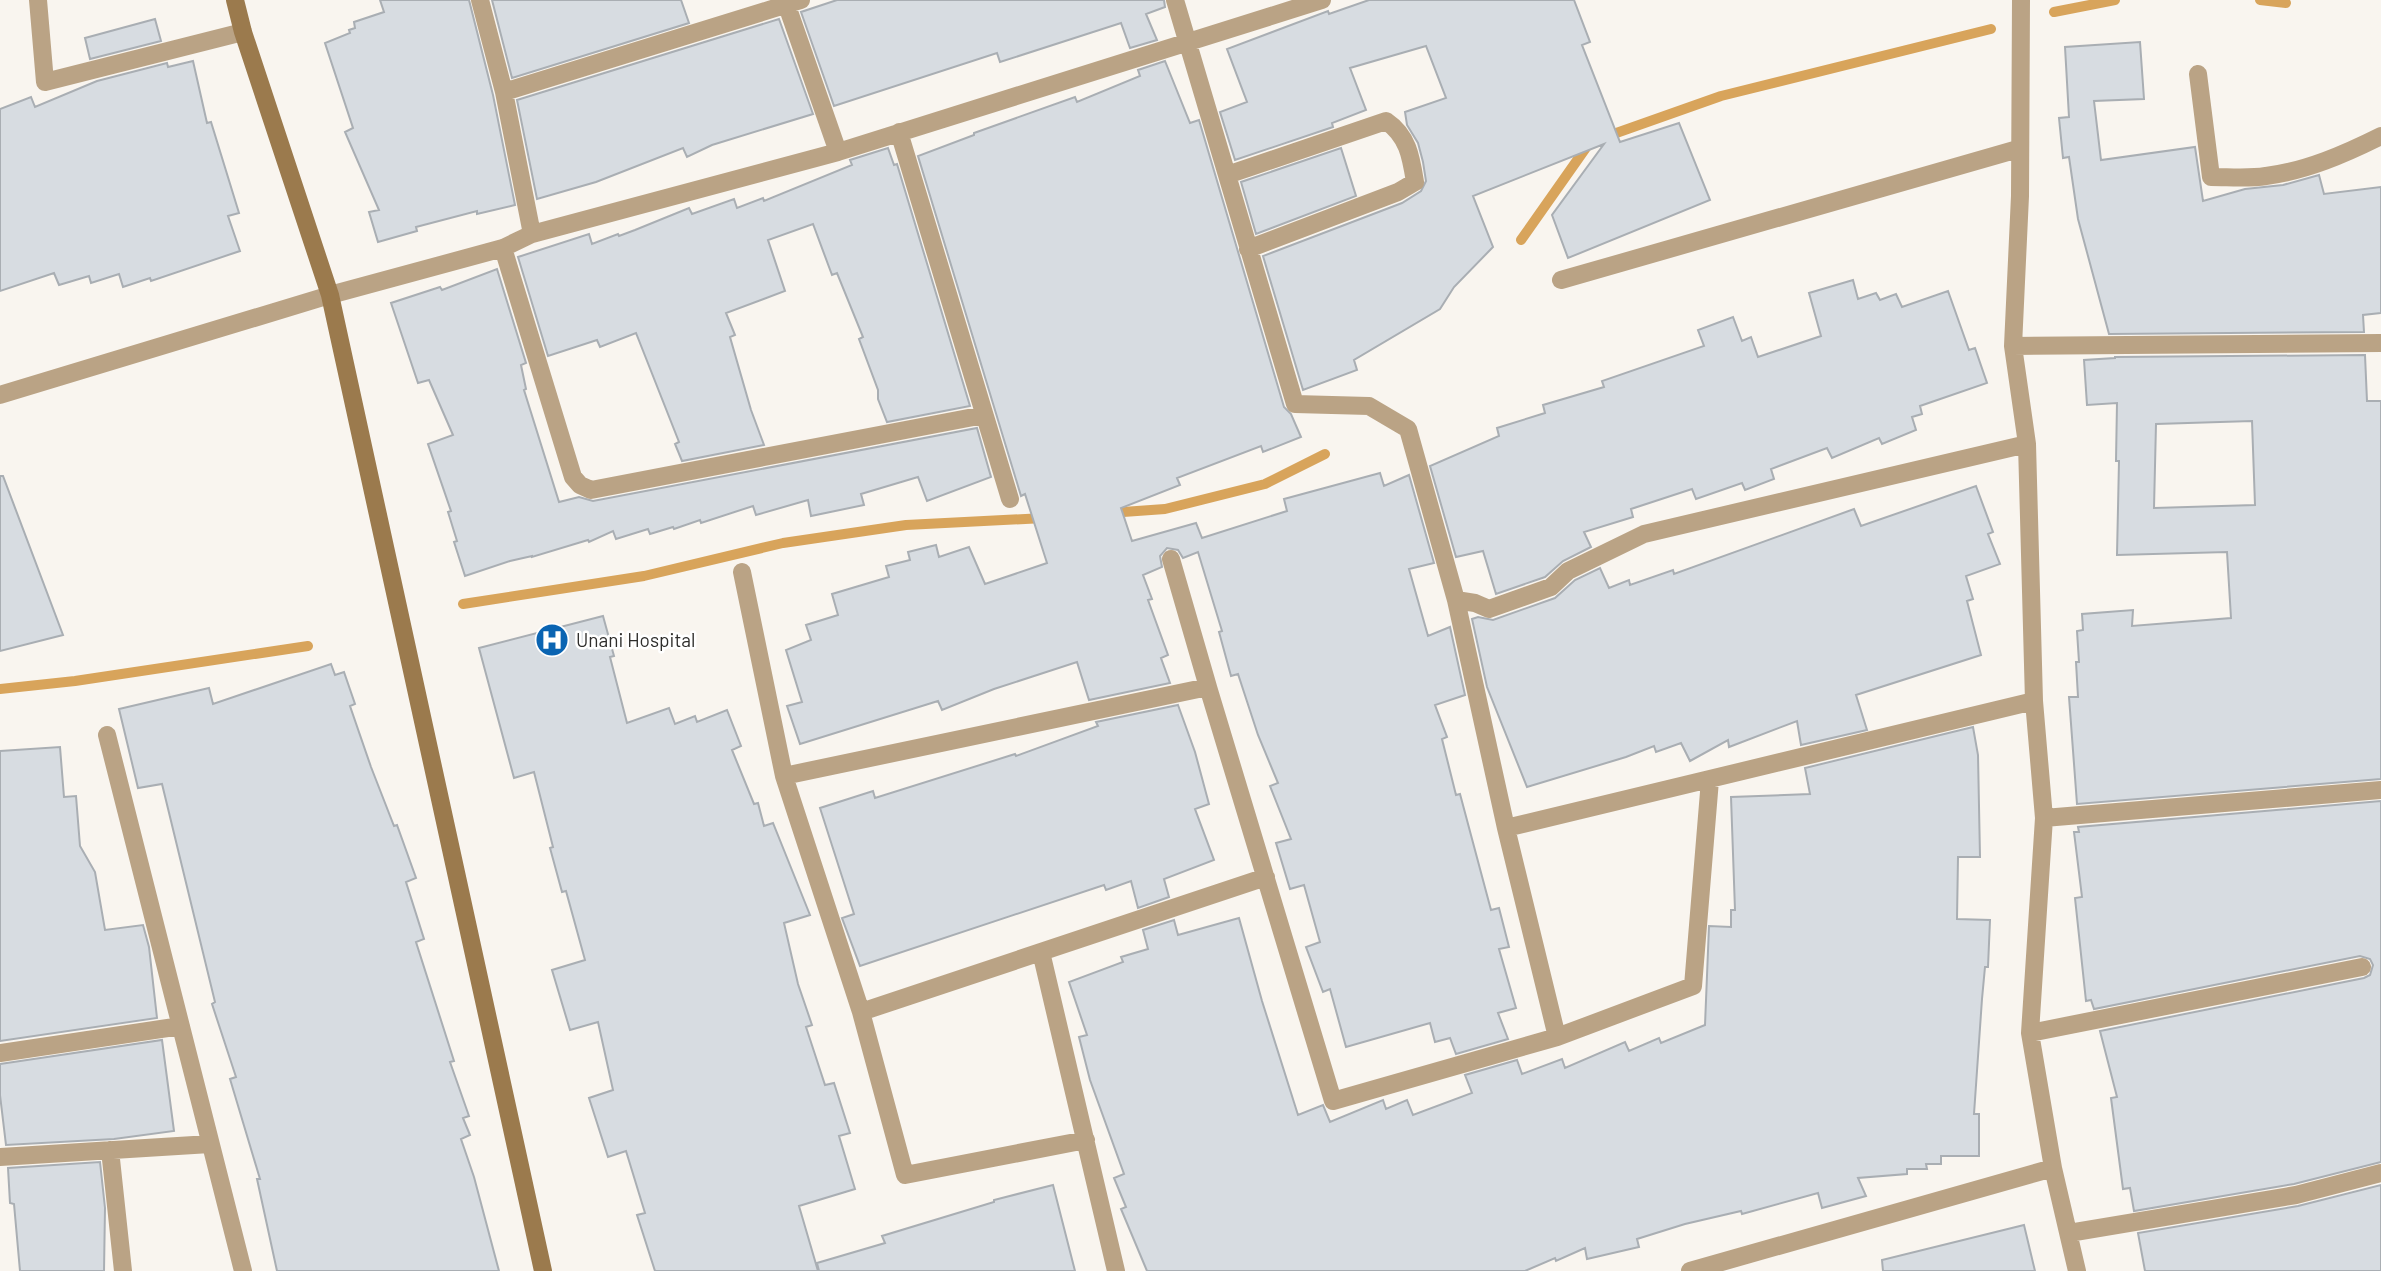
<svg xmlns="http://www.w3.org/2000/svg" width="2381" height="1271" font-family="Barlow,sans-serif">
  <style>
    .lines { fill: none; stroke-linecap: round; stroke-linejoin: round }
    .stream { stroke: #d8a45b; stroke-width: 10 }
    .building { fill: #d7dce1; stroke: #a9aeb3; stroke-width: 2; fill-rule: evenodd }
    .minor { stroke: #baa385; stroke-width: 18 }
    .secondary { stroke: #9b7a4d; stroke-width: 18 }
    .labels { text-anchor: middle; stroke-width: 5; stroke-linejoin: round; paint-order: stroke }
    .poi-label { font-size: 19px; fill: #2e2d2b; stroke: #fff; text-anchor: start }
  </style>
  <rect width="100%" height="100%" fill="#f9f5ef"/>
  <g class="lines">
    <path class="stream" d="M 2260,0 L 2286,3
      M 2054,12 L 2115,0
      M 1605,137 L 1721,96 L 1991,29
      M 1521,240 L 1590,142
      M 1109,513 L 1165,509 L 1265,484 L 1325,454
      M 463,604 L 644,576 L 783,543 L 906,525 L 1044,518
      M 0,689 L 75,681 L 308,646"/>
  </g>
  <path class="building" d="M 380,0 L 469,0 L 493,95 L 515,205 L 477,214 L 477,211 L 416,227 L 417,231 L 378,242 L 369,212 L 379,210 L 345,132 L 353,128 L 325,43 L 350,33 L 349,30 L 355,28 L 354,22 L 384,12 Z
    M 492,0 L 681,0 L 689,23 L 512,78 Z
    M 837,0 L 1164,0 L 1165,7 L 1146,14 L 1157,40 L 1130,48 L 1121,23 L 1000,62 L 997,53 L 834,106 L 801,12 Z
    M 1369,0 L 1574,0 L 1590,42 L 1582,45 L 1620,142 L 1679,123 L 1710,200 L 1568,258 L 1552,215 L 1604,144 L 1473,196 L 1493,247 L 1454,287 L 1440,309 L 1354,360 L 1357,370 L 1303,390 L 1263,256 L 1402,203 L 1421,191 L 1426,181 L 1423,162 L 1418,143 L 1407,125 L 1405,112 L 1446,98 L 1426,46 L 1350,68 L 1366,110 L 1332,123 L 1333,127 L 1235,160 L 1220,112 L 1247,102 L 1227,49 L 1328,11 L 1329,14 Z
    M 155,19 L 161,41 L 90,59 L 85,38 Z
    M 779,19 L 813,114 L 712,145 L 687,157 L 683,148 L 596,182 L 537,199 L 517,100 Z
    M 2140,42 L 2144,99 L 2094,101 L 2101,160 L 2195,147 L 2203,201 L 2245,189 L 2283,185 L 2319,175 L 2324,194 L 2381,187 L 2381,313 L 2363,315 L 2364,332 L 2109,334 L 2078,219 L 2069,157 L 2063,158 L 2059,118 L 2069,117 L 2065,47 Z
    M 193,61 L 207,123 L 211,122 L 239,213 L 228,216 L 240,251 L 151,281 L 150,278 L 123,287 L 119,274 L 91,283 L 89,276 L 59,285 L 54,273 L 0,291 L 0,109 L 31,97 L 35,107 L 97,81 L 167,63 L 168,67 Z
    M 1165,61 L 1190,123 L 1199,120 L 1284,407 L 1291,414 L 1301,437 L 1263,452 L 1261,446 L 1177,478 L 1180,485 L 1121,508 L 1132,541 L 1196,523 L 1202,538 L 1287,511 L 1284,499 L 1380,473 L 1384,486 L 1409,475 L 1434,563 L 1409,569 L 1428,636 L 1450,627 L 1465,695 L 1435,705 L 1447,737 L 1442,739 L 1456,795 L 1460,794 L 1491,910 L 1499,908 L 1509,947 L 1499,949 L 1516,1008 L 1498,1013 L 1508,1039 L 1456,1054 L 1450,1038 L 1435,1042 L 1430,1023 L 1346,1047 L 1330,989 L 1323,992 L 1306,947 L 1320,942 L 1304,885 L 1290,889 L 1276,843 L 1291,839 L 1270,786 L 1278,783 L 1258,735 L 1238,674 L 1231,676 L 1219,632 L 1222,631 L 1198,552 L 1183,558 L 1178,550 L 1167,548 L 1160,556 L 1162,567 L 1143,575 L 1152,599 L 1148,600 L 1168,655 L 1161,658 L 1170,683 L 1089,700 L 1077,662 L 994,689 L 942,710 L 938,701 L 800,744 L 787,706 L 802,702 L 786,650 L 811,640 L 806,625 L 838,615 L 832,594 L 889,577 L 886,566 L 910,560 L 908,552 L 936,545 L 939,557 L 969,547 L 985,584 L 1047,563 L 1025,494 L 1021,496 L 918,156 L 974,135 L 974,133 L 1075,97 L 1077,102 L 1140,76 L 1138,70 Z
    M 888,148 L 894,165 L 897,164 L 970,406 L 887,422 L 878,399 L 878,390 L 859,339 L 863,337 L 837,273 L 832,275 L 813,224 L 768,240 L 785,291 L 726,313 L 735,335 L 730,337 L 751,410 L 764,445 L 682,461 L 675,444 L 679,442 L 636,333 L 600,347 L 597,340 L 548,356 L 518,257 L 589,234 L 592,244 L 618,234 L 619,236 L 635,230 L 689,208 L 692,214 L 734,199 L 737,208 L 763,198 L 764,201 L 852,165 L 850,160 Z
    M 1341,148 L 1356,196 L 1256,234 L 1241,182 Z
    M 497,269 L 526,363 L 521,365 L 526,389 L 524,390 L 559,502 L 579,497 L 593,501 L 977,428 L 991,477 L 927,501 L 918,477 L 861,494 L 864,505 L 811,516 L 808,500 L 756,515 L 753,506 L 701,523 L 700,520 L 674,529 L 673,527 L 650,534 L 648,529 L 616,539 L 613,531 L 589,542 L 588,540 L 532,557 L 532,556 L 510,561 L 465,576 L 454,542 L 457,541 L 448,512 L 451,511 L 428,444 L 453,435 L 429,380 L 418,383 L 391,303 L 440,287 L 442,290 Z
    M 1853,280 L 1858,299 L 1876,293 L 1880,300 L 1896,294 L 1902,307 L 1948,291 L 1969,350 L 1975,348 L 1987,383 L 1920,406 L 1922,414 L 1912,417 L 1916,430 L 1882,444 L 1879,438 L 1832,458 L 1827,448 L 1771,469 L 1774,479 L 1745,490 L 1742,483 L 1696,499 L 1692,489 L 1631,509 L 1633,517 L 1584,532 L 1591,547 L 1563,561 L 1545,577 L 1496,594 L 1483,551 L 1456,557 L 1430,466 L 1499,436 L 1497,428 L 1545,413 L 1543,405 L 1604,387 L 1602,381 L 1704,346 L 1698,330 L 1733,317 L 1742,341 L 1751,337 L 1758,357 L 1821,336 L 1809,293 Z
    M 2365,355 L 2367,401 L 2381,401 L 2381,779 L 2077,804 L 2069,697 L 2078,697 L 2076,662 L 2079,662 L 2077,631 L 2083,630 L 2082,614 L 2133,610 L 2132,626 L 2231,618 L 2227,552 L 2117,555 L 2119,461 L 2116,461 L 2117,403 L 2087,405 L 2084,360 L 2115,358 L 2115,357 ZM 2252,421 L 2255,505 L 2154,508 L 2156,424 Z
    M 0,476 L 3,476 L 63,635 L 0,651 Z
    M 1976,486 L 1993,532 L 1988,534 L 2000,564 L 1966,576 L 1973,599 L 1967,601 L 1981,655 L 1856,695 L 1867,730 L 1801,745 L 1797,721 L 1729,747 L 1728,740 L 1690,761 L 1681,743 L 1656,752 L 1654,746 L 1626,757 L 1527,787 L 1487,687 L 1472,619 L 1478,617 L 1493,620 L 1555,598 L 1575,580 L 1600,568 L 1609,588 L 1629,580 L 1630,585 L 1673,570 L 1674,574 L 1854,509 L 1861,526 Z
    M 603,616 L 614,656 L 610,657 L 627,723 L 669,708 L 675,724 L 695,716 L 697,722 L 727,710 L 741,746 L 732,750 L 754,804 L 758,803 L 764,826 L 773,823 L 810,915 L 784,923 L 798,984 L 812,1025 L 806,1027 L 825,1085 L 834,1083 L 850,1133 L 839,1136 L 855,1189 L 799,1206 L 818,1271 L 655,1271 L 637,1215 L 645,1213 L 626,1151 L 608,1157 L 589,1098 L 613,1090 L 598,1022 L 570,1030 L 552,970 L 585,960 L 566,891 L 562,892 L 550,848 L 553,847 L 534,772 L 514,778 L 479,648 Z
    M 331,664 L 335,675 L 344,672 L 355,704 L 350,706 L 371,767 L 394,826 L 397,825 L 416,878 L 406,882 L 424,939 L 416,942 L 454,1061 L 450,1062 L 469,1116 L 463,1118 L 470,1135 L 461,1139 L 474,1177 L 499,1271 L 277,1271 L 257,1179 L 260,1179 L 230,1079 L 236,1077 L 212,1004 L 215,1002 L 162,784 L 138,788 L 119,709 L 209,688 L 213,704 Z
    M 1178,705 L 1195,752 L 1209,804 L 1195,809 L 1214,860 L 1164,879 L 1169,897 L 1138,908 L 1131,881 L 1106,890 L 1104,885 L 860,966 L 842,918 L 854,914 L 820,808 L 873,791 L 875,798 L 1015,754 L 1016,756 L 1098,726 L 1096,722 Z
    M 1973,727 L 1978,755 L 1980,857 L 1958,857 L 1957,919 L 1990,920 L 1988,967 L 1985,967 L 1982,999 L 1974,1114 L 1979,1114 L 1979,1156 L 1941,1156 L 1941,1164 L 1926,1164 L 1927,1169 L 1907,1169 L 1907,1174 L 1858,1178 L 1866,1196 L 1822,1208 L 1818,1193 L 1742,1214 L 1741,1211 L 1685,1224 L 1637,1239 L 1639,1247 L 1587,1259 L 1585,1248 L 1556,1261 L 1555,1258 L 1525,1271 L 1147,1271 L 1121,1209 L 1126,1207 L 1114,1178 L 1124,1174 L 1090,1080 L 1079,1037 L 1087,1035 L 1069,982 L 1123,962 L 1121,957 L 1148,949 L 1143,930 L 1174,920 L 1178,935 L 1239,918 L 1262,1001 L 1298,1115 L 1323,1105 L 1330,1122 L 1383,1100 L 1386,1109 L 1407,1100 L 1413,1115 L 1472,1093 L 1465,1075 L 1517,1060 L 1522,1074 L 1562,1059 L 1565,1068 L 1625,1042 L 1629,1051 L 1659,1038 L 1661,1043 L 1705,1025 L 1709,926 L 1731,927 L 1731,910 L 1735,910 L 1731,797 L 1810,794 L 1805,768 Z
    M 60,747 L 64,797 L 76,796 L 80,846 L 95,872 L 105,930 L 143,925 L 149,947 L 157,1018 L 0,1041 L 0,751 Z
    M 2381,801 L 2381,1162 L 2294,1184 L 2134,1211 L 2130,1188 L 2123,1189 L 2111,1098 L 2117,1097 L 2100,1031 L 2364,978 L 2370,975 L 2373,965 L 2370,959 L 2360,956 L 2094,1009 L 2091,1000 L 2086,1001 L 2075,898 L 2082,897 L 2074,832 L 2079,832 L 2078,827 Z
    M 162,1040 L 174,1131 L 114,1139 L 6,1145 L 0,1095 L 0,1064 Z
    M 100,1162 L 105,1208 L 104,1271 L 20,1271 L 14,1204 L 10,1203 L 8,1168 Z
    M 1053,1185 L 1075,1271 L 819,1271 L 817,1263 L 885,1243 L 882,1236 L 994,1202 L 994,1200 Z
    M 2381,1185 L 2381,1271 L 2145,1271 L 2138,1233 L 2298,1206 Z
    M 2024,1225 L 2035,1271 L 1883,1271 L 1882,1260 Z"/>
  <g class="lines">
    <path class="minor" d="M 38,0 L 45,82 L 243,32
      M 480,0 L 504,92 L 532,234
      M 785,0 L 838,152
      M 1175,0 L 1295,404 L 1369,406 L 1408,429 L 1456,600 L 1506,828 L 1557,1037
      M 2021,0 L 2020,196 L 2013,346 L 2027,444 L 2034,701 L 2044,818 L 2030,1033 L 2053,1168 L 2077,1271
      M 2198,74 L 2211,177 C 2229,177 2248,179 2266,176 C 2306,171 2345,154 2381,136
      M 504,92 L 801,0
      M 899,132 L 1010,499
      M 1227,175 L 1386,121 C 1408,136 1411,157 1415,182 L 1398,192 L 1248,249
      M 503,248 L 573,477 L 580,485 L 591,490 L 984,415
      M 1561,280 L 2018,149
      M 2013,346 L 2381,343
      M 0,395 L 330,295 L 503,248 L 532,234 L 838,152 L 1322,0
      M 1171,559 L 1208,687
      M 742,572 L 784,776
      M 1456,600 L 1475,603 L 1489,609 L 1551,587 L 1568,571 L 1644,534 L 2027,444
      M 107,735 L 243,1271
      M 2044,818 L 2381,790
      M 1506,828 L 2034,701
      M 1266,877 L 861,1012 L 784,776 L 1208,687 L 1333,1101 L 1557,1037 L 1693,986 L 1710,780
      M 1041,952 L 1116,1271
      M 861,1012 L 905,1175 L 1086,1140
      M 2030,1033 L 2362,967
      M 0,1053 L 181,1026
      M 110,1150 L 123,1271
      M 0,1157 L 210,1144
      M 2069,1233 L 2296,1195 L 2381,1173
      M 1690,1271 L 2053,1168"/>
    <path class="secondary" d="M 235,0 L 243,32 L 330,295 L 543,1271"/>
  </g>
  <defs>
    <symbol id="hospital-disc" viewBox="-11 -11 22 22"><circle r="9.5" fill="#0a64b2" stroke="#fff"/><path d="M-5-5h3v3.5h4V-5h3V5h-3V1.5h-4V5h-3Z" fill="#fff"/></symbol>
  </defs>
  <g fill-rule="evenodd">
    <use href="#hospital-disc" x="533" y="621" width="38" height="38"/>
  </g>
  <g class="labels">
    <g class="poi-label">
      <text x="576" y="647">Unani Hospital</text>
    </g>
  </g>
</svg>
